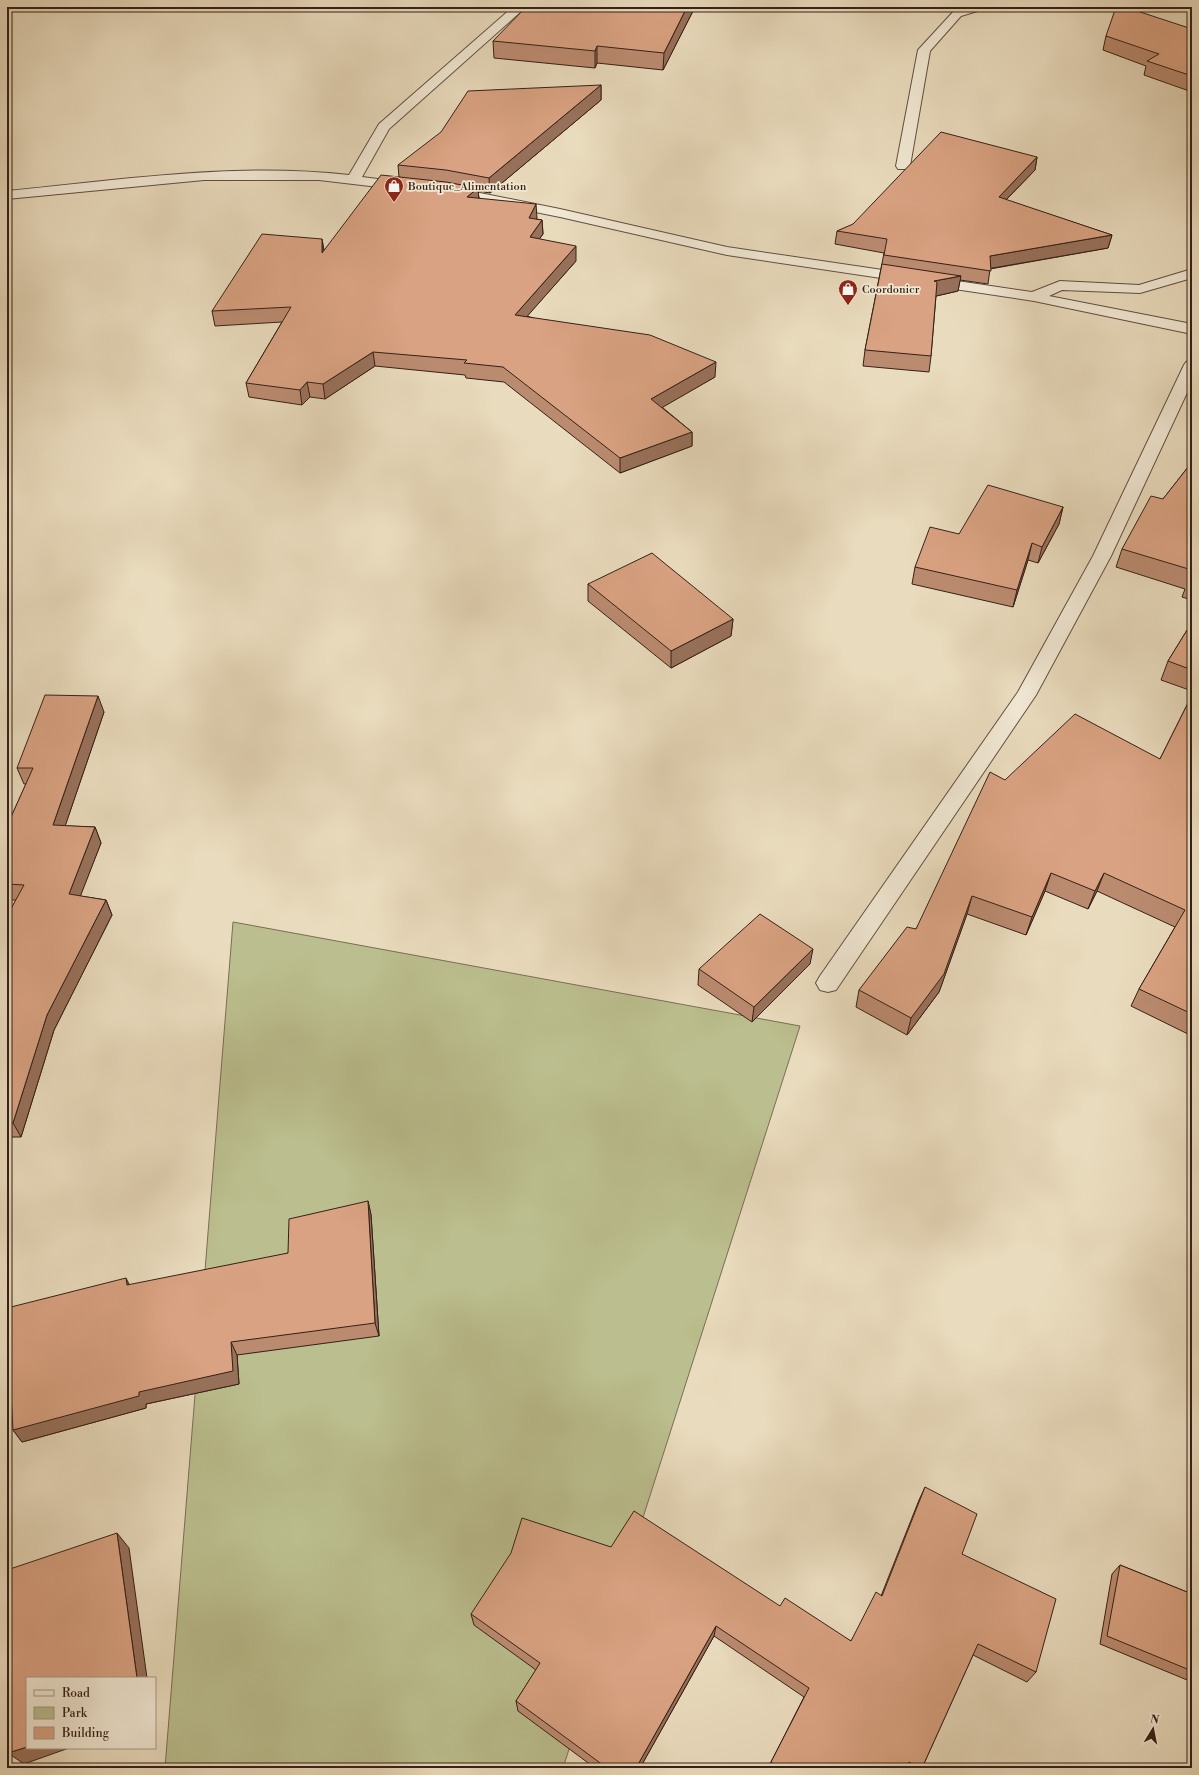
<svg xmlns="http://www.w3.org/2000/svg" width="1199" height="1775" font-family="'Libre Bodoni',serif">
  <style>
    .green { fill: #bbbe8e; stroke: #786f52 }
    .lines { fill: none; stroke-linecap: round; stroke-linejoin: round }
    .minor-casing { stroke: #624f40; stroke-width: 2 }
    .minor { fill: #f1e8d4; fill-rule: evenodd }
    .wall { fill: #bb8b70; stroke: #352016 }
    .shaded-wall { fill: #98715b; stroke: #352016 }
    .building { fill: #d9a282; stroke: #352016 }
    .labels { text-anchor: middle; stroke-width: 3.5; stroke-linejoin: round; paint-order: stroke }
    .far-poi-label { font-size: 11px; fill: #352016; stroke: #f1e8d4; text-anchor: start }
  </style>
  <rect width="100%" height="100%" fill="#e9dbbd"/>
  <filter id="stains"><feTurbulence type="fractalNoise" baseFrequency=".005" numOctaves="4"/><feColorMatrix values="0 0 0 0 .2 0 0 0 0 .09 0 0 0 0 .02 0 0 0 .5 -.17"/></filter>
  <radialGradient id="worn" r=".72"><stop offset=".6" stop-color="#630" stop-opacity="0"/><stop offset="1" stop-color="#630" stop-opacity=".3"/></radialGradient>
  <path class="green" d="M 233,922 L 800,1026 L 563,1768 L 165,1768 Z"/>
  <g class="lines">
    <defs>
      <path id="minor" d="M 513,7 L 526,7 L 389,129 L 362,177 L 409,183 L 411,186 L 409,189 L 404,190 L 319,180 L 204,180 L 7,199 L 7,191 C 120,180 236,162 349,175 L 379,124 Z
        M 968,7 L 986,7 L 984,9 L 961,16 L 930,51 L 910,166 L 908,169 L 898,169 L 896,166 L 918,50 L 953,12 Z
        M 450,187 L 560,209 L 727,247 L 1032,292 L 1060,281 L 1139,285 L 1192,269 L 1192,278 L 1140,293 L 1062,290 L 1049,296 L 1192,324 L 1192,334 L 1034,301 L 727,255 L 560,217 L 445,194 L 443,191 L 445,188 Z
        M 1192,360 L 1192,382 L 1111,556 L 1036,695 L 836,990 L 828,992 L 820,990 L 816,983 L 820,976 L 1018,692 L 1093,556 L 1184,365 L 1186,362 Z"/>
    </defs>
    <use href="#minor" class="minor-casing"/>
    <use href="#minor" class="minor"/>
  </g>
  <path class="wall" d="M 695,7 L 663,70 L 597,63 L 595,68 L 494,58 L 493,41 Z
    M 1192,29 L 1192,92 L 1144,75 L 1146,66 L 1103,50 L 1106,36 Z
    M 601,85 L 601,100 L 490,193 L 478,191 L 479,198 L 537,218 L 536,219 L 542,220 L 543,234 L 539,239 L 576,261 L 527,316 L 715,377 L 662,407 L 692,432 L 692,446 L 620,473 L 504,382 L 466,378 L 465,375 L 375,366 L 325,399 L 310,397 L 302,405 L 249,397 L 246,383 L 282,322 L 215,326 L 212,311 L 322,239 L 324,250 L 399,177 L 398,165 Z
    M 1037,157 L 1035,170 L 1006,200 L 1112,235 L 1108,248 L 990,269 L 988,284 L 960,280 L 958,291 L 936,296 L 931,356 L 929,372 L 863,366 L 865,350 L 884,253 L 835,244 L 837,231 Z
    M 1192,462 L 1192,600 L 1182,597 L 1185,589 L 1116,567 L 1122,549 L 1163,499 Z
    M 1063,507 L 1059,524 L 1038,563 L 1028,560 L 1013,607 L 912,584 L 915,567 L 959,534 Z
    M 588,584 L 733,619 L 731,636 L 671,668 L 588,601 Z
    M 1192,622 L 1192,691 L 1161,680 L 1168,661 Z
    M 1192,695 L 1192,1036 L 1131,1006 L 1139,989 L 1175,927 L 1097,891 L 1088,909 L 1045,891 L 1026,935 L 967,914 L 939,992 L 907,1035 L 856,1007 L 859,990 L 916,929 L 1005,780 L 1160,759 Z
    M 104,712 L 65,826 L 95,827 L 101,843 L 80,896 L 106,900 L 112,915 L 54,1030 L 21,1137 L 7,1137 L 7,916 L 16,900 L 7,900 L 7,826 L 26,784 L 24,784 L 17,768 Z
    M 810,964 L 752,1022 L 698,985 L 699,969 Z
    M 368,1201 L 371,1215 L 379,1336 L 237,1355 L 239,1384 L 146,1404 L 146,1408 L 22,1442 L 13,1430 Z
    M 925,1487 L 962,1554 L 1036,1672 L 1027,1682 L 973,1655 L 922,1768 L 768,1768 L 804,1697 L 714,1636 L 640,1768 L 595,1768 L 518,1711 L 516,1701 L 536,1670 L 474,1625 L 471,1614 L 780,1606 L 851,1641 L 881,1596 L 919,1500 Z
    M 1120,1565 L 1192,1594 L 1192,1682 L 1100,1644 L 1112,1574 Z"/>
  <path class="shaded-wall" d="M 687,7 L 695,7 L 663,70 L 664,53 Z
    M 597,46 L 597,63 L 595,68 L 595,51 Z
    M 601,85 L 601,100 L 490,193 L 489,178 Z
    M 1037,157 L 1035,170 L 996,210 L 999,197 Z
    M 478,188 L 479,202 L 467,197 Z
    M 536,204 L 537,218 L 530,232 L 529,218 Z
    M 542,220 L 543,234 L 531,251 L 530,237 Z
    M 1112,235 L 1108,248 L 987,269 L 990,256 Z
    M 322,239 L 324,253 L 322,253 Z
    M 576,246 L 576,261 L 516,329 L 515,315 Z
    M 961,276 L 958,291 L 932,297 L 934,281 Z
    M 373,352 L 375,366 L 325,399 L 323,384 Z
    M 716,362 L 715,377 L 651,414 L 651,399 Z
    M 307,382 L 310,397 L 302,405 L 300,390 Z
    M 692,432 L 692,446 L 620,473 L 620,458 Z
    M 1063,507 L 1059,524 L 1038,563 L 1042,547 Z
    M 1032,543 L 1028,560 L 1013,607 L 1017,590 Z
    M 733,619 L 731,636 L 671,668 L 671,651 Z
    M 98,696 L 104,712 L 60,841 L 53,825 Z
    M 95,827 L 101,843 L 75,910 L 69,894 Z
    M 1051,873 L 1045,891 L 1026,935 L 1032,917 Z
    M 1104,873 L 1097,891 L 1088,909 L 1095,891 Z
    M 972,896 L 967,914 L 939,992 L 907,1035 L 911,1018 Z
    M 106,900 L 112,915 L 54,1030 L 21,1137 L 13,1123 L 47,1015 Z
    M 813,949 L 810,964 L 752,1022 L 754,1007 Z
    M 368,1201 L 371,1215 L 379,1336 L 375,1323 Z
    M 126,1278 L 133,1292 L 127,1285 Z
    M 231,1342 L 237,1355 L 239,1384 L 146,1404 L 146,1408 L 22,1442 L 13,1430 L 139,1392 Z
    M 117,1533 L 129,1548 L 147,1678 L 137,1678 Z
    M 716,1626 L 714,1636 L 640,1768 L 636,1768 Z
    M 27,1747 L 27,1748 L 69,1748 L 24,1764 L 8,1753 Z"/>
  <path class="building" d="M 526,7 L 687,7 L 664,53 L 597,46 L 595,51 L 493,41 Z
    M 1116,7 L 1125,7 L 1192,29 L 1192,76 L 1147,61 L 1159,54 L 1106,36 Z
    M 601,85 L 489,178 L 446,170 L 398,165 L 441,132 L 468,91 Z
    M 941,132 L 1037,157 L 999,197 L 1112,235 L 990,256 L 991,271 L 884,255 L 887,239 L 837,231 L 853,224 Z
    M 381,175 L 446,182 L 478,188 L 467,197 L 536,204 L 529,218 L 542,220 L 530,237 L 576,246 L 515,315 L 650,335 L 716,362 L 651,399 L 692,432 L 620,458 L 503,367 L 464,363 L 467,360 L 373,352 L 323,384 L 307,382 L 300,390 L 246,383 L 291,307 L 212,311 L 262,234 L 322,239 L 322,253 Z
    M 882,264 L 961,276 L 934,281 L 937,282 L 931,356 L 865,350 Z
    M 1192,462 L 1192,570 L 1122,549 L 1151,496 L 1163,499 Z
    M 988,485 L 1063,507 L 1042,547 L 1032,543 L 1017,590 L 915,567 L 930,527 L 959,534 Z
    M 652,553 L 733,619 L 671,651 L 588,584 Z
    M 1192,572 L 1192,579 L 1189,578 Z
    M 1192,622 L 1192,670 L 1168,661 Z
    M 45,695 L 98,696 L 53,825 L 95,827 L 69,894 L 106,900 L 47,1015 L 13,1123 L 7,1123 L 7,916 L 24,885 L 7,884 L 7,826 L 33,768 L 17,768 Z
    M 1192,695 L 1192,1014 L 1139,989 L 1185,910 L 1104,873 L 1095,891 L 1051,873 L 1032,917 L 972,896 L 944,974 L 911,1018 L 859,990 L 907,927 L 916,929 L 990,772 L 1005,780 L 1075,714 L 1160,759 Z
    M 760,914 L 813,949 L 754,1007 L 699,969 Z
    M 368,1201 L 375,1323 L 231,1342 L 233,1371 L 139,1392 L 139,1396 L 13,1430 L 7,1325 L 7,1308 L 126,1278 L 127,1285 L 288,1253 L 289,1219 Z
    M 925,1487 L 977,1514 L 962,1554 L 1056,1599 L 1036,1672 L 978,1644 L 922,1768 L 918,1768 L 909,1762 L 906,1768 L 779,1768 L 771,1762 L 809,1688 L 716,1626 L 636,1768 L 607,1768 L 516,1701 L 540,1663 L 471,1614 L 511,1553 L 522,1518 L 611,1547 L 634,1511 L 780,1606 L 785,1598 L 851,1641 L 876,1592 L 882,1596 Z
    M 117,1533 L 137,1678 L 27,1678 L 27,1747 L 8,1753 L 7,1739 L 7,1570 Z
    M 1120,1565 L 1192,1594 L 1192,1671 L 1107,1636 Z"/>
  <defs>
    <symbol id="shop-pin" viewBox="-11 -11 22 30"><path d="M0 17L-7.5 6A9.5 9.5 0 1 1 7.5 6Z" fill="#8f2418" stroke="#f1e8d4"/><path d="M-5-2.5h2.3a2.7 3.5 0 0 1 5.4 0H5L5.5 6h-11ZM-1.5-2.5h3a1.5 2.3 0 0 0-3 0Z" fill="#fff"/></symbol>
  </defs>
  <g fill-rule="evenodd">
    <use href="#shop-pin" x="383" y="175" width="22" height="30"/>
    <use href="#shop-pin" x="837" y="278" width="22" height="30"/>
  </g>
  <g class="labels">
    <g class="far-poi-label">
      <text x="408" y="190">Boutique_Alimentation</text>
      <text x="862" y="293">Coordonier</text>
    </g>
  </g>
  <rect width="1199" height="1775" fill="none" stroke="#e9dbbd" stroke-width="24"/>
  <rect x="8" y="8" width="1183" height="1759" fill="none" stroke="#352016" stroke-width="2"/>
  <rect x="12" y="12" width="1175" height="1751" fill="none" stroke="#352016"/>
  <rect x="26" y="1677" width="130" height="72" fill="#f1e8d4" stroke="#a69888"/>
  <rect x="34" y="1690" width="20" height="6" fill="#f1e8d4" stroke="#a69888"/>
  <text x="62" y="1697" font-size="12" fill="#352016">Road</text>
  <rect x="34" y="1707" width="20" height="12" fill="#bbbe8e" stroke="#a69888"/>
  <text x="62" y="1717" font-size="12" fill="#352016">Park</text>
  <rect x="34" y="1727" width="20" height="12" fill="#d9a282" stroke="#a69888"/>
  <text x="62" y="1737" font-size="12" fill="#352016">Building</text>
  <g transform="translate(1153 1729) rotate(10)" stroke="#f1e8d4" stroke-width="3" paint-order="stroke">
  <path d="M0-3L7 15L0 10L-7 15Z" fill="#352016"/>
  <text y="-6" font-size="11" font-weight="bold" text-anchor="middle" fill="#352016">N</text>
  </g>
  <rect width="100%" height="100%" filter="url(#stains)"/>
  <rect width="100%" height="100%" fill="url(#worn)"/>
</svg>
